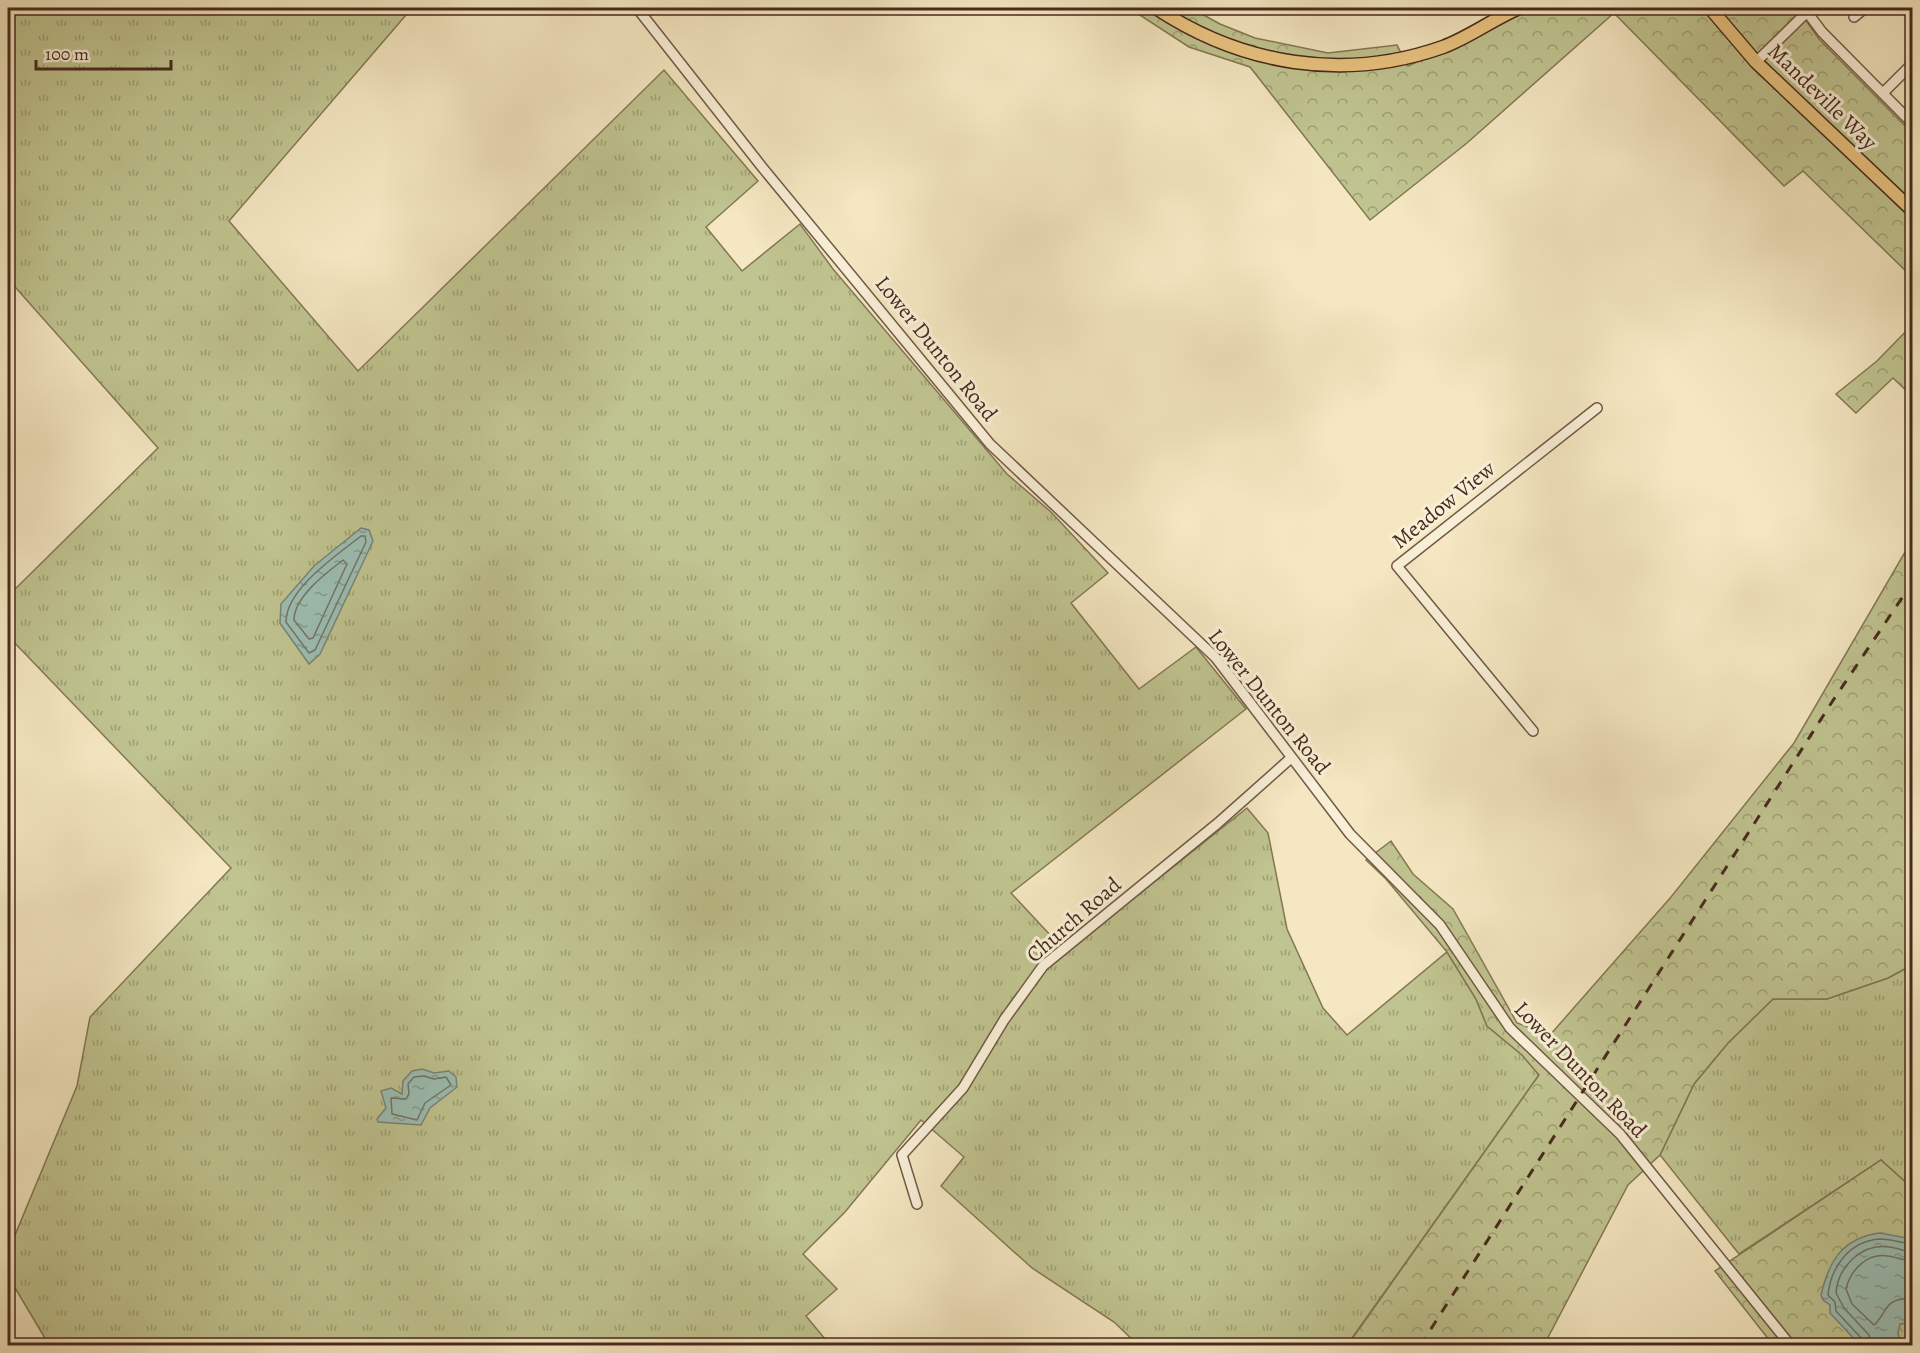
<svg xmlns="http://www.w3.org/2000/svg" width="1920" height="1353" font-family="Alegreya,serif">
  <style>
    .grass { fill: url(#grass-tufts); stroke: #847756; stroke-width: 1.5 }
    .forest { fill: url(#forest-crowns); stroke: #847756; stroke-width: 1.5 }
    .water { fill: url(#water-ripples); stroke: #7a8378; stroke-width: 1.5 }
    .lines { fill: none; stroke-linecap: round; stroke-linejoin: round }
    .shore { stroke: #727468; stroke-width: 1.5 }
    .minor-casing { stroke: #725946; stroke-width: 12 }
    .major-casing { stroke: #472a1d; stroke-width: 15 }
    .minor { stroke: #f8efd7; stroke-width: 9 }
    .major { stroke: #eac480; stroke-width: 12 }
    .rail { stroke: #472a1d; stroke-width: 3; stroke-dasharray: 10 10; stroke-linecap: butt }
    .labels { text-anchor: middle; stroke-width: 6; stroke-linejoin: round; paint-order: stroke }
    .street-label { font-size: 22px; fill: #472a1d; stroke: #f8efd7 }
  </style>
  <defs>
    <pattern id="grass-tufts" width="24" height="20" patternUnits="userSpaceOnUse" patternTransform="scale(1.5)"><rect width="24" height="20" fill="#c0c490"/><path d="M3 7l-1-3M5 7V3M7 7l1-3M15 17l-1-3M17 17v-4M19 17l1-3" fill="none" stroke="#9e9f75"/></pattern>
    <pattern id="forest-crowns" width="20" height="18" patternUnits="userSpaceOnUse" patternTransform="scale(1.5)"><rect width="20" height="18" fill="#c0c490"/><path d="M2 6a3 3 0 1 1 6 0M12 15a3 3 0 1 1 6 0" fill="none" stroke="#9e9f75"/></pattern>
    <pattern id="water-ripples" width="26" height="14" patternUnits="userSpaceOnUse" patternTransform="scale(1.5)"><rect width="26" height="14" fill="#9cbfb4"/><path d="M2 4q2-2 4 0t4 0M15 11q2-2 4 0t4 0" fill="none" stroke="#819b92"/></pattern>
  </defs>
  <rect width="100%" height="100%" fill="#f4e7c1"/>
  <filter id="stains"><feTurbulence type="fractalNoise" baseFrequency=".00333" numOctaves="4"/><feColorMatrix values="0 0 0 0 .2 0 0 0 0 .09 0 0 0 0 .02 0 0 0 .5 -.17"/></filter>
  <radialGradient id="worn" r=".72"><stop offset=".6" stop-color="#630" stop-opacity="0"/><stop offset="1" stop-color="#630" stop-opacity=".3"/></radialGradient>
  <path class="grass" d="M 8,8 L 412,8 L 229,221 L 358,371 L 664,70 L 758,181 L 706,227 L 742,271 L 800,224 L 833,269 L 1007,474 L 1051,512 L 1108,573 L 1071,603 L 1139,689 L 1196,647 L 1246,709 L 1011,893 L 1066,952 L 1247,808 L 1268,833 L 1287,929 L 1323,1008 L 1347,1035 L 1447,952 L 1476,999 L 1487,1026 L 1522,1055 L 1539,1075 L 1347,1345 L 1138,1345 L 1114,1322 L 1032,1268 L 941,1186 L 964,1157 L 921,1120 L 845,1212 L 803,1254 L 837,1289 L 806,1316 L 830,1345 L 49,1345 L 8,1276 L 8,1252 L 77,1086 L 90,1017 L 231,868 L 8,636 L 8,596 L 158,448 L 8,279 Z
    M 1912,965 L 1912,1188 L 1881,1160 L 1739,1254 L 1660,1155 L 1694,1084 L 1728,1043 L 1773,999 L 1827,999 L 1888,978 Z"/>
  <path class="forest" d="M 1129,8 L 1191,8 L 1220,24 L 1255,38 L 1328,53 L 1397,45 L 1408,66 L 1534,8 L 1797,8 L 1819,39 L 1912,133 L 1912,277 L 1803,171 L 1784,186 L 1614,13 L 1467,143 L 1370,220 L 1250,67 L 1189,47 Z
    M 1912,325 L 1912,396 L 1893,378 L 1856,413 L 1836,394 L 1877,361 Z
    M 1912,540 L 1912,965 L 1888,978 L 1827,999 L 1773,999 L 1728,1043 L 1694,1084 L 1660,1155 L 1628,1185 L 1544,1345 L 1347,1346 L 1539,1075 L 1522,1055 L 1487,1026 L 1476,999 L 1447,952 L 1386,879 L 1366,860 L 1391,841 L 1413,874 L 1453,909 L 1517,1023 L 1550,1035 L 1671,897 L 1794,743 Z
    M 1881,1160 L 1912,1188 L 1912,1345 L 1773,1345 L 1715,1271 Z"/>
  <path class="water" d="M 361,528 L 369,530 L 373,541 L 320,654 L 309,664 L 280,623 L 281,604 L 314,566 Z
    M 422,1069 L 434,1073 L 449,1071 L 456,1077 L 457,1087 L 430,1108 L 421,1125 L 378,1122 L 377,1119 L 386,1108 L 381,1091 L 391,1088 L 402,1094 L 403,1081 L 412,1071 Z
    M 1880,1233 L 1912,1239 L 1912,1323 L 1900,1324 L 1898,1333 L 1901,1345 L 1860,1345 L 1830,1313 L 1830,1305 L 1823,1300 L 1821,1295 C 1829,1261 1842,1238 1880,1233 Z"/>
  <g class="lines">
    <path class="shore" d="M 361,536 L 365,536 L 366,542 L 315,650 L 309,653 L 286,622 C 286,589 337,555 361,536 Z
      M 343,560 L 347,564 L 313,638 L 309,639 L 294,620 C 294,597 326,573 343,560 Z
      M 424,1076 L 434,1079 L 446,1077 L 451,1085 L 425,1103 L 417,1120 L 392,1114 L 391,1098 L 406,1099 L 409,1094 L 408,1084 L 414,1077 Z
      M 1912,1261 C 1904,1261 1897,1257 1888,1256 C 1867,1253 1851,1269 1846,1289 L 1852,1304 L 1874,1325 C 1887,1314 1883,1297 1912,1299
      M 1864,1346 L 1863,1340 L 1836,1311 L 1835,1302 L 1828,1295 C 1831,1267 1849,1241 1880,1239 C 1891,1239 1902,1243 1912,1244
      M 1872,1346 L 1869,1335 L 1844,1308 L 1836,1293 C 1838,1267 1861,1243 1889,1247 C 1897,1248 1904,1251 1912,1252"/>
    <defs>
      <path id="minor" d="M 637,8 L 762,167 L 990,444 L 1216,658 L 1350,834 L 1440,925 L 1510,1028 L 1620,1134 L 1791,1346
        M 1804,8 L 1822,32 L 1912,123
        M 1854,17 L 1865,8
        M 1756,62 L 1807,12
        M 1883,93 L 1912,64
        M 1533,731 L 1397,566 L 1597,408
        M 917,1204 L 902,1155 L 963,1088 L 1004,1020 L 1043,966 L 1218,823 L 1291,758"/>
      <path id="major" d="M 1156,8 C 1242,65 1344,82 1443,47 C 1470,37 1493,19 1519,8
        M 1710,8 L 1756,62 L 1912,210"/>
    </defs>
    <use href="#minor" class="minor-casing"/>
    <use href="#major" class="major-casing"/>
    <use href="#minor" class="minor"/>
    <use href="#major" class="major"/>
    <path class="rail" d="M 1420,1346 L 1832,702 L 1912,583"/>
  </g>
  <g class="labels">
    <g class="street-label">
      <text transform="translate(1823 96) rotate(44)" y="8">Mandeville Way</text>
      <text transform="translate(937 348) rotate(51)" y="8">Lower Dunton Road</text>
      <text transform="translate(1443 504) rotate(-39)" y="8">Meadow View</text>
      <text transform="translate(1270 701) rotate(51)" y="8">Lower Dunton Road</text>
      <text transform="translate(1073 919) rotate(-41)" y="8">Church Road</text>
      <text transform="translate(1581 1069) rotate(46)" y="8">Lower Dunton Road</text>
    </g>
  </g>
  <rect width="1920" height="1353" fill="none" stroke="#f4e7c1" stroke-width="30"/>
  <rect x="9" y="9" width="1902" height="1335" fill="none" stroke="#472a1d" stroke-width="3"/>
  <rect x="15" y="15" width="1890" height="1323" fill="none" stroke="#472a1d" stroke-width="1.5"/>
  <path d="M36 60v9h135v-9" fill="none" stroke="#472a1d" stroke-width="3"/>
  <text x="45" y="60" font-size="18" fill="#472a1d" stroke="#f8efd7" stroke-width="4.5" paint-order="stroke">100 m</text>
  <rect width="100%" height="100%" filter="url(#stains)"/>
  <rect width="100%" height="100%" fill="url(#worn)"/>
</svg>
